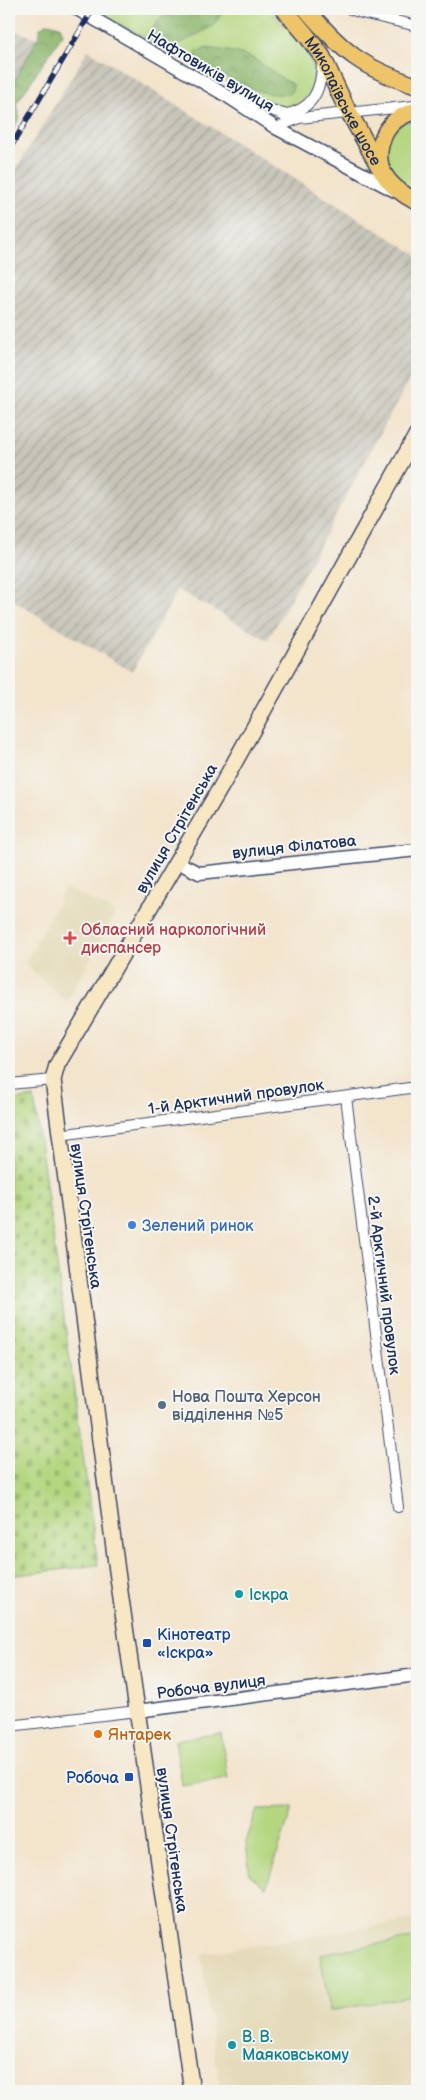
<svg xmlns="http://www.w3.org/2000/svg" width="426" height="2100" font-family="'Balsamiq Sans',sans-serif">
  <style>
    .built { fill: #e5dbba }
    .industrial { fill: url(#industrial-furrows) }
    .green { fill: #b3d67e; stroke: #67826e }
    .forest { fill: url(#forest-crowns); stroke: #547366 }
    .cemetery { fill: url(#cemetery-stones); stroke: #67826e }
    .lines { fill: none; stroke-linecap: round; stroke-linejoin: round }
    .minor-casing { stroke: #3b4a6e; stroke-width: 12 }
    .tertiary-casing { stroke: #3b4a6e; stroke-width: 15 }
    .secondary-casing { stroke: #3b4a6e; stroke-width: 18 }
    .primary-casing { stroke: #3b4a6e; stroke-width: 19 }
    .minor { stroke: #fff; stroke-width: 10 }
    .tertiary { stroke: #fff; stroke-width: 12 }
    .secondary { stroke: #f8e7c3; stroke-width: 15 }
    .primary { stroke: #eec469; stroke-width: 16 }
    .rail-casing { stroke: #1b2f5e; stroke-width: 5.5 }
    .rail { stroke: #f6f6f2; stroke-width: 4; stroke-dasharray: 11; stroke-linecap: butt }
    .health-dot { fill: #e0444e; stroke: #f6f6f2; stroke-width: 2 }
    .shop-dot { fill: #3f7fe0; stroke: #f6f6f2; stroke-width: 2 }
    .service-dot { fill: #5c6f8a; stroke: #f6f6f2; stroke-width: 2 }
    .culture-dot { fill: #0f9aa8; stroke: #f6f6f2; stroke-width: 2 }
    .transit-dot { fill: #1a4fb4; stroke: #f6f6f2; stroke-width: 2 }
    .food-dot { fill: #e8710a; stroke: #f6f6f2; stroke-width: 2 }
    .labels { text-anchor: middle; stroke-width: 4; stroke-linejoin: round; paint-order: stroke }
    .street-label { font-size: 16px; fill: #1b2f5e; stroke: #f6f6f2 }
    .health-label { font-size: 16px; fill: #be3a42; stroke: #f6f6f2; text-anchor: start }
    .shop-label { font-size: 16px; fill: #366cbe; stroke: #f6f6f2; text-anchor: start }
    .service-label { font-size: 16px; fill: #4e5e75; stroke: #f6f6f2; text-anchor: start }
    .culture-label { font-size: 16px; fill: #0d838f; stroke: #f6f6f2; text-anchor: start }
    .transit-label { font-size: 16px; fill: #164399; stroke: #f6f6f2; text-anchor: start }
    .food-label { font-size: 16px; fill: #c56008; stroke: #f6f6f2; text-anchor: start }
  </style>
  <defs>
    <pattern id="industrial-furrows" width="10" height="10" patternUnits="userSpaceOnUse" patternTransform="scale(1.25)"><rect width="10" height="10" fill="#c7c5b8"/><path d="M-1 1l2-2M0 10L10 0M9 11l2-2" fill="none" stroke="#a1a099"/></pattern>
    <pattern id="forest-crowns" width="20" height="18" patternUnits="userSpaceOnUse" patternTransform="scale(1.25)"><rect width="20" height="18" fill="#8eb76d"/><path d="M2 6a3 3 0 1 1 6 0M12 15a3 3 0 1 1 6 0" fill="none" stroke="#73955d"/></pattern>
    <pattern id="cemetery-stones" width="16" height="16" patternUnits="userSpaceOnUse" patternTransform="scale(1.25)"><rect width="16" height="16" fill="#b3d67e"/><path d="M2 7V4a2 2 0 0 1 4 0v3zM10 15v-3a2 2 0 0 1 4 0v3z" fill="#99b86f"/></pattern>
  </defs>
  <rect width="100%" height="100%" fill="#f6f6f2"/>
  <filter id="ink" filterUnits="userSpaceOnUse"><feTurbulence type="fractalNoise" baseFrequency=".02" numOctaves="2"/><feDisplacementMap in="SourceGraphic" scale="10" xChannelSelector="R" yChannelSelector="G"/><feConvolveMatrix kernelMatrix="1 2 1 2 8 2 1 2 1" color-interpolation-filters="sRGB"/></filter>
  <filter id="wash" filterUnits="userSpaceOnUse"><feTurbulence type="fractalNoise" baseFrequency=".0096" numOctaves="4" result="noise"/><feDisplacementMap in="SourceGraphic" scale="20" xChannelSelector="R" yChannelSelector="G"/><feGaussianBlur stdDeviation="1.12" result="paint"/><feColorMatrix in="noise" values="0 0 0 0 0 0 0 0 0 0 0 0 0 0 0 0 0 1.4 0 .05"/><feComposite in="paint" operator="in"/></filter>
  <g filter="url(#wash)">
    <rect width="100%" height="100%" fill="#f3e4cc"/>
    <path class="built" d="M 65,888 L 116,912 L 68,1000 L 60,996 L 25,964 Z
      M 417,1919 L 417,2091 L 220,2091 L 201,1954 Z"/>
    <path class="industrial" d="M 9,29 L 38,38 L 9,90 Z
      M 88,50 L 417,255 L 417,366 L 268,640 L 178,590 L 132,672 L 9,598 L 9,181 Z"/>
    <path class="green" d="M 100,9 L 269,9 C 288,30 332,66 306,97 C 296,108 288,109 274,107 L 97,12 Z
      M 417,118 L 417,193 C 411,189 403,185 398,179 C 386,167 381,141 395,128 C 400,123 411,121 417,118 Z
      M 221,1733 L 228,1779 L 182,1786 L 175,1740 Z
      M 292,1809 L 266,1888 L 250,1875 L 246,1842 L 257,1810 Z
      M 417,1937 L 417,1995 L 330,2011 L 320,1954 Z"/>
    <path class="forest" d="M 169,9 L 225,9 L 213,26 L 172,48 L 148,33 Z
      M 48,23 L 60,26 L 63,34 L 16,104 L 20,117 L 13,130 L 9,129 L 9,90 L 38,38 L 40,28 Z
      M 203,48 C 217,49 242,52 254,59 C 268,67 279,78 294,85 L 290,94 C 257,98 227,76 198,61 L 195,53 Z"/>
    <path class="cemetery" d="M 34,1097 L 98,1565 L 9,1576 L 9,1101 Z"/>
  </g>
  <g filter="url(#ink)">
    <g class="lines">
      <defs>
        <path id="minor" d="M 350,9 L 362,13 L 417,26
          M 239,98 L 288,116
          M 282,115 C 312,111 322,91 322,62
          M 276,128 L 299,118 L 414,106
          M 9,1084 L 53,1080
          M 346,1097 L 398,1507
          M 59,1135 L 417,1087
          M 9,1726 L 137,1711"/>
        <path id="tertiary" d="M 77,9 L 227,96 L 276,128 L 395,191
          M 177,862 L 199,873 L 417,850
          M 137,1711 L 417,1675"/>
        <path id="secondary" d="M 192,2091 L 117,1571 L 53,1080 L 57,1065 L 222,785 L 417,434"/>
        <g id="primary">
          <path id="s1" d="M 284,9 L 307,36 L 322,56 L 345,105 L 382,172"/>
          <path d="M 306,9 C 343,52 362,68 417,86"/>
          <path d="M 417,110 C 410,113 403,115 396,120 C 382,131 374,155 383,172 C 389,185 405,196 417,202"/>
        </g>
      </defs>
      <use href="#minor" class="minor-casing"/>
      <use href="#tertiary" class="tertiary-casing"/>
      <use href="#secondary" class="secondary-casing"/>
      <use href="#primary" class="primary-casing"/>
      <use href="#minor" class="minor"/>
      <use href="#tertiary" class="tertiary"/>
      <use href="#secondary" class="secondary"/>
      <use href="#primary" class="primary"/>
      <defs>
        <path id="rail" d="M 9,150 L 93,9"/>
      </defs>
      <use href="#rail" class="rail-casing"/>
      <use href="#rail" class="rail"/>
    </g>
  </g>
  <path class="health-dot" d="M67.5 930.5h5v5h5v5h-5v5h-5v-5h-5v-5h5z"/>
  <circle class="shop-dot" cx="132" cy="1225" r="5"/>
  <circle class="service-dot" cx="162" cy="1405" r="5"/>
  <g class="culture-dot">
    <circle cx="239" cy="1594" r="5"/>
    <circle cx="232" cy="2045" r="5"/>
  </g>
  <g class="transit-dot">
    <rect x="142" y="1638" width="10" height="10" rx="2.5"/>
    <rect x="124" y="1772" width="10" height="10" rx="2.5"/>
  </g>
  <circle class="food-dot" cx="98" cy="1734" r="5"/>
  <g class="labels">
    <g class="street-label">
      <text transform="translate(211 70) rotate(31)" y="6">Нафтовиків вулиця</text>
      <text dy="6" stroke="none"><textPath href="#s1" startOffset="110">Миколаївське шосе</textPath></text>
      <text transform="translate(176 828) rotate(-60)" y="6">вулиця Стрітенська</text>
      <text transform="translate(294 846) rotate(-6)" y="6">вулиця Філатова</text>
      <text transform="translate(236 1096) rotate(-8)" y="6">1-й Арктичний провулок</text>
      <text transform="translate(87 1216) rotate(82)" y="6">вулиця Стрітенська</text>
      <text transform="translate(385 1285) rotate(83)" y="6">2-й Арктичний провулок</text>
      <text transform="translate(211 1686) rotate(-7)" y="6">Робоча вулиця</text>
      <text transform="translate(173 1840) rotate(82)" y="6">вулиця Стрітенська</text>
    </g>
    <g class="health-label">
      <text x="81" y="935">Обласний наркологічний<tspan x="81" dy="18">диспансер</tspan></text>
    </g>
    <g class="shop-label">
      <text x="142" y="1231">Зелений ринок</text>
    </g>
    <g class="service-label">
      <text x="172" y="1402">Нова Пошта Херсон<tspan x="172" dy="18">відділення №5</tspan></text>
    </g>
    <g class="culture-label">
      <text x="249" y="1600">Іскра</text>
      <text x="242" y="2042">В. В.<tspan x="242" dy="18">Маяковському</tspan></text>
    </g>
    <g class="transit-label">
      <text x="157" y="1640">Кінотеатр<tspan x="157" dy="18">«Іскра»</tspan></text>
      <text x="119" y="1783" text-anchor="end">Робоча</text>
    </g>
    <g class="food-label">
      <text x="108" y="1740">Янтарек</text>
    </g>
  </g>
  <rect width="426" height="2100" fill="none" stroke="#f6f6f2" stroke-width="30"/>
</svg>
